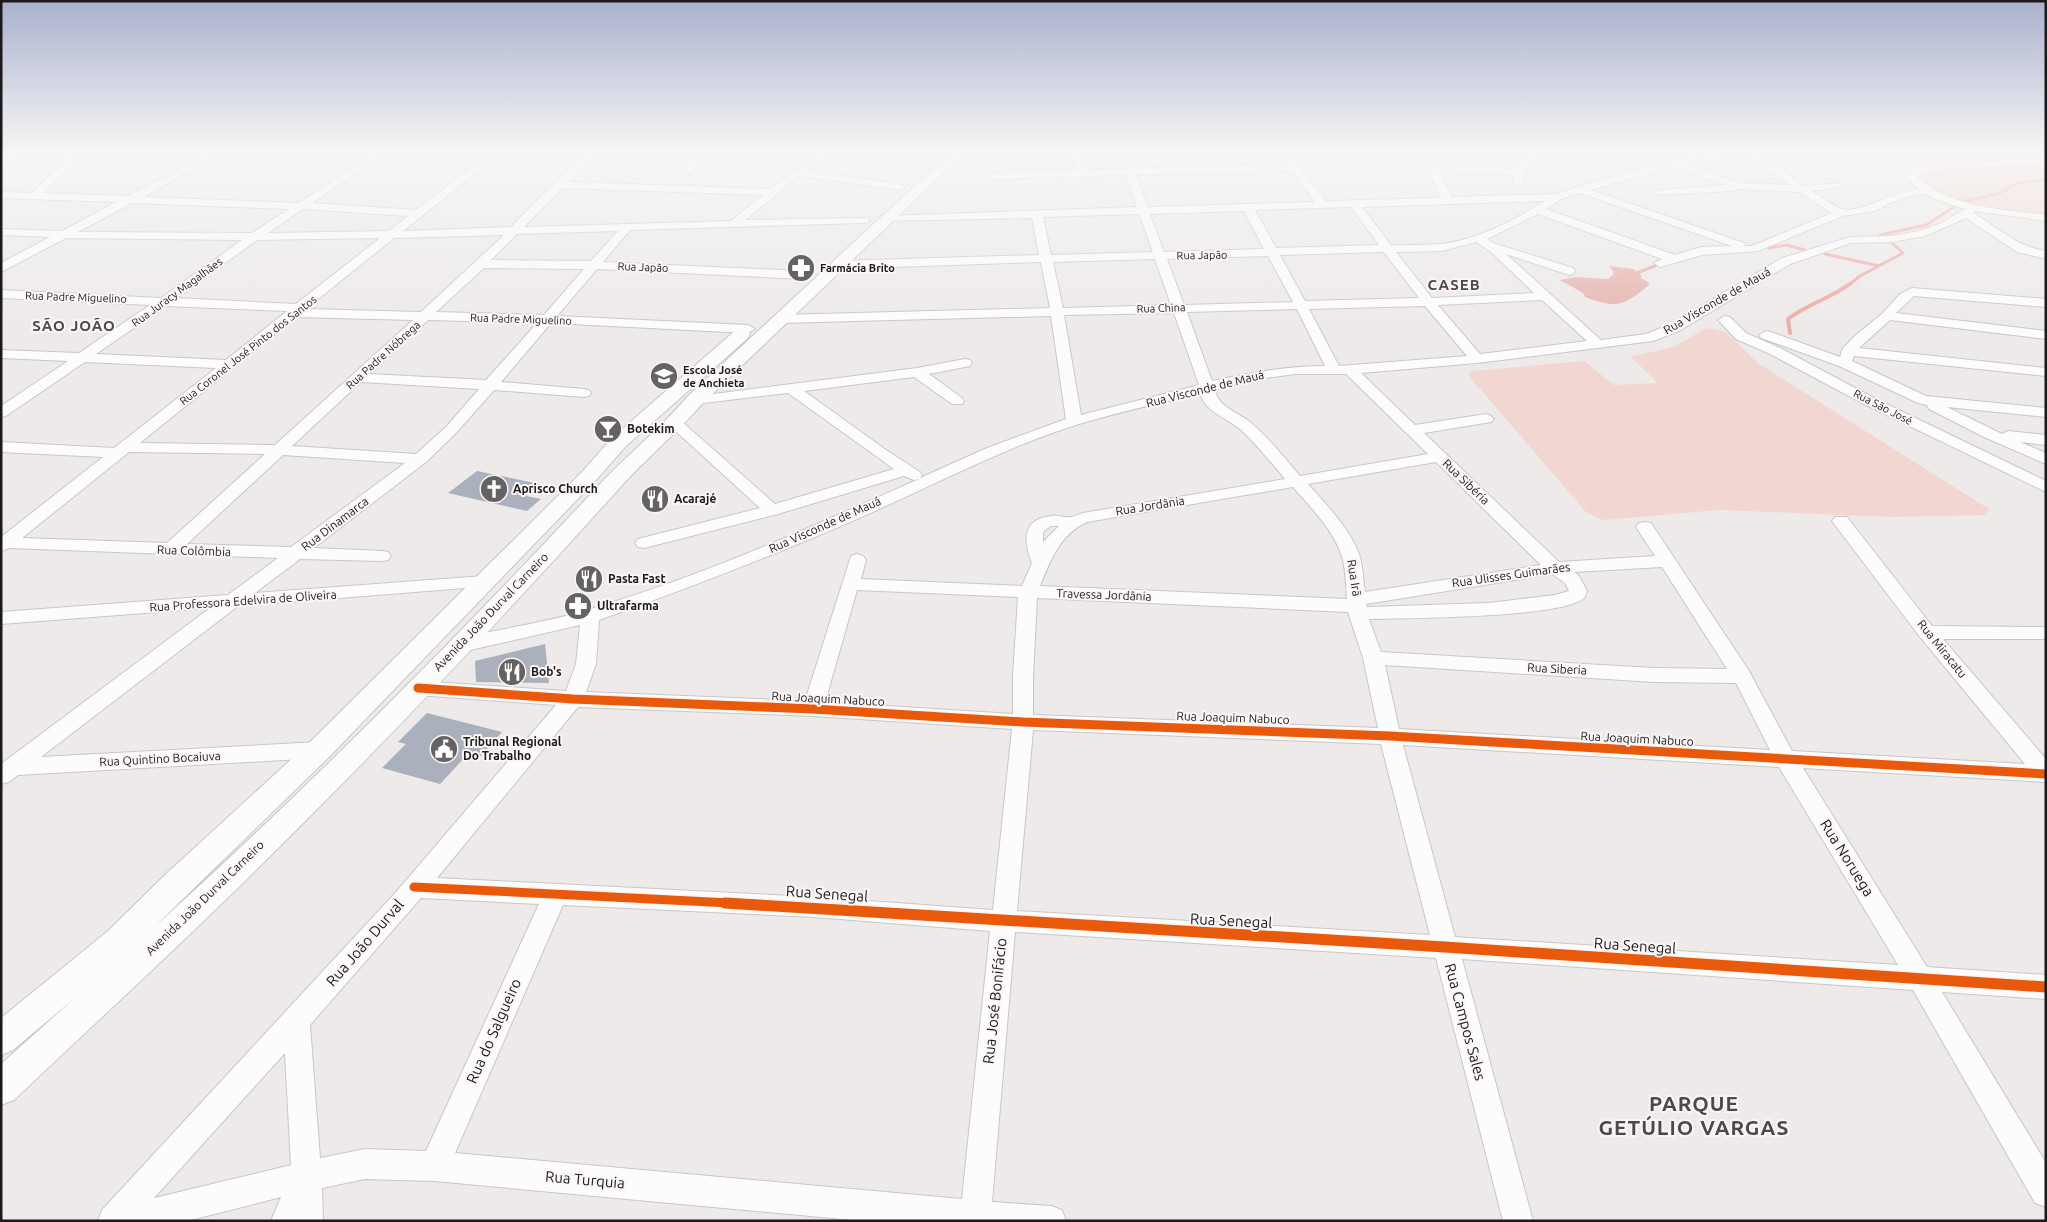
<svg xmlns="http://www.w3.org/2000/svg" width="2047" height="1222" font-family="Ubuntu,sans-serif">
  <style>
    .green { fill: #f2d6d2 }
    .forest { fill: #e7b5b1 }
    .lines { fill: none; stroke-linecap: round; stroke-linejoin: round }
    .stream-far1 { stroke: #edada8; stroke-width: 3 }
    .stream { stroke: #edada8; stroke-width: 4 }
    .building { fill: #aab0bc }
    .minor-casing { stroke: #c9c7c6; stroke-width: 2 }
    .major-casing { stroke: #c9c7c6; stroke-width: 2 }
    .minor { fill: #fcfcfc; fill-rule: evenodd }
    .major { fill: #fcfcfc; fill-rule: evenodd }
    .cycleway-far1-casing { stroke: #fbf6f5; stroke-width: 12 }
    .cycleway-casing { stroke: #fbf6f5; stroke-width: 14 }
    .cycleway-far1 { stroke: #e8590c; stroke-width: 9 }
    .cycleway { stroke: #e8590c; stroke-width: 11 }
    .labels { text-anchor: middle; stroke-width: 4; stroke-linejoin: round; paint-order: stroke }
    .far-street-label { font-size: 11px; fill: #1b1919; stroke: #fbf6f5 }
    .far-poi-label { font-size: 11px; font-weight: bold; fill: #1b1919; stroke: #fbf6f5; text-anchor: start }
    .street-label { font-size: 12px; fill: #1b1919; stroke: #fbf6f5 }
    .poi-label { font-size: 12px; font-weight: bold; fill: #1b1919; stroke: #fbf6f5; text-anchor: start }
    .far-district-label { font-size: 15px; font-weight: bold; letter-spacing: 1px; fill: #4d4948; stroke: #fbf6f5 }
    .near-street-label { font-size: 15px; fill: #1b1919; stroke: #fbf6f5 }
    .near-district-label { font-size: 21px; font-weight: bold; letter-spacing: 1px; fill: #4d4948; stroke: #fbf6f5 }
  </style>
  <rect width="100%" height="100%" fill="#edeae9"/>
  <path class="green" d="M 1945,167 L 2046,167 L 2046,214 L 1967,204 L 1934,191 L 1918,179 L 1920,173 L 1931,169 Z
    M 1707,328 L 1726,332 L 1759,364 L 1989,509 L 1986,515 L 1891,517 L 1720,510 L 1603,520 L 1586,512 L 1468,375 L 1473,371 L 1584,361 L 1614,385 L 1658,383 L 1631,357 L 1673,347 Z"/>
  <path class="forest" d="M 1609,266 L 1633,269 L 1641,275 L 1641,278 L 1648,282 L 1649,285 C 1623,306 1618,309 1585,297 L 1583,293 L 1560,280 L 1575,277 L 1608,279 L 1613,275 L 1613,271 Z"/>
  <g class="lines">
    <path class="stream-far1" d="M 1965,201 L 2001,193 L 2017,183 L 2046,180
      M 1880,235 L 1926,225 L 1954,207
      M 1769,248 L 1786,245 L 1805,250
      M 1825,254 L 1879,266
      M 1624,278 L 1662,263
      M 1850,284 L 1860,276 L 1903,253 L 1892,243"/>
    <path class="stream" d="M 1790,333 L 1788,319 C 1807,304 1832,298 1851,283"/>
  </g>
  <path class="building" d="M 477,471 L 540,484 L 526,496 L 541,499 L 527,511 L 448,493 Z
    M 545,644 L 549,683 L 476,682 L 475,661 Z
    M 427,713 L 502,732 L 480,757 L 468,754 L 440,784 L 382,768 L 406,744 L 398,742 Z"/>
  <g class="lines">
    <defs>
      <path id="minor" d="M 25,154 L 75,154 L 79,157 L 44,193 L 128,196 L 209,154 L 221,154 L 143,197 L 299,203 L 365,159 L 328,157 L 323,154 L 384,154 L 312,203 L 416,210 L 489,154 L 500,154 L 403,231 L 511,227 L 584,154 L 595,154 L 568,182 L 771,189 L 818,154 L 830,154 L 806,171 L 900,184 L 905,187 L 900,190 L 799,176 L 745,220 L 868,218 L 870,220 L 868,222 L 864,223 L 630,230 L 603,262 L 805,271 L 811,275 L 805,279 L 597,269 L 557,316 L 748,325 L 755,329 L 748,333 L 551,323 L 501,382 L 584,389 L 589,390 L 591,393 L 589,396 L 584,397 L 494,390 L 457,432 L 426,462 L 314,548 L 382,551 L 388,552 L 391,556 L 388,560 L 382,561 L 300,559 L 255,593 L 484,576 L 490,578 L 493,582 L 490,586 L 238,606 L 41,757 L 319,742 L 327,744 L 330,750 L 327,756 L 319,758 L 18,775 L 9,782 L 1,784 L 1,764 L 210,608 L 1,624 L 1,612 L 228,595 L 278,558 L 9,548 L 1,551 L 1,537 L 103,457 L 1,452 L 1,442 L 114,448 L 216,368 L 85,362 L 6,416 L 1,417 L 1,406 L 68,361 L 1,358 L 1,350 L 79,353 L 150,305 L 1,298 L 1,290 L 161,298 L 242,240 L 66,238 L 1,272 L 1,263 L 50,237 L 1,235 L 1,229 L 62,231 L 116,202 L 1,198 L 1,192 L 32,193 L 67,158 L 30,157 ZM 562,188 L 763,195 L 731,221 L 524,227 ZM 132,203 L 289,209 L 252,233 L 78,232 ZM 303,209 L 408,216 L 389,231 L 268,233 ZM 618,231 L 591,261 L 491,260 L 517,234 ZM 504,235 L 421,312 L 306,309 L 394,238 ZM 380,238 L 296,304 L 177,298 L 257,240 ZM 484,268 L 584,269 L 544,315 L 436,312 ZM 166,306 L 287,311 L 226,360 L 96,354 ZM 296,317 L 413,320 L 275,445 L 140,443 ZM 428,320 L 537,323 L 486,380 L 369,374 ZM 361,382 L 479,389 L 447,426 L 416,454 L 292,446 ZM 129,452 L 265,454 L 167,543 L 22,538 ZM 283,455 L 405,463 L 291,547 L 187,544 Z
        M 694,154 L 704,154 L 692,173 L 684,173 L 683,171 Z
        M 1072,154 L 1082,154 L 1088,170 L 1287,164 L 1279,154 L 1289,154 L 1326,201 L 1441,198 L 1428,170 L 1330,168 L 1330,164 L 1334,163 L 1432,164 L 1515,169 L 1529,154 L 1539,154 L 1523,172 L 1524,183 L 1519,186 L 1514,183 L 1513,175 L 1439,170 L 1452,197 L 1555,194 L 1652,165 L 1712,154 L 1756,154 L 1780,167 L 1803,186 L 1841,183 L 1842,185 L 1841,187 L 1812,191 C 1821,196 1832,206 1842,209 C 1861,214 1896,190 1918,189 L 1907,178 L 1910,170 L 1921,165 L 2046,158 L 2046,164 L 1927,170 L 1919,174 L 1917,177 C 1952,208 2002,209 2046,215 L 2046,221 L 1975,211 L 1973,213 C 1998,227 2016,247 2046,251 L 2046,259 L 2017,252 L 1966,218 L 1925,236 L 1892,242 L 1851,243 L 1790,264 L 1679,331 L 1653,341 L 1477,363 L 1361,373 L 1415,425 L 1486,414 L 1491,416 L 1494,419 L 1491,422 L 1424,433 L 1559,562 L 1655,556 L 1636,527 L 1639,523 L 1645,522 L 1651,523 L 1749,671 L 1792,751 L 2025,764 L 1920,637 L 1835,525 L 1832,521 L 1835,517 L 1847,517 L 1932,626 L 2046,627 L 2046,639 L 1943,639 L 2046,759 L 2046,782 L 1803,768 L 1927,967 L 2046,975 L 2046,999 L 1942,992 L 2046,1163 L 2046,1207 L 2035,1203 L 1913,990 L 1462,959 L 1533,1221 L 1503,1221 L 1436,958 L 1015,932 L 992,1202 L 1051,1206 L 1062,1210 L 1066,1221 L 864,1221 L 434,1181 L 365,1179 L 322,1188 L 323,1221 L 271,1221 L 281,1197 L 187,1221 L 98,1221 L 102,1210 L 397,891 L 556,705 L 418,695 L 411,693 L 408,688 L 411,683 L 418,681 L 566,691 L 576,664 L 580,625 L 457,653 L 450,651 L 447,646 L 450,641 C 495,629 542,624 587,610 C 701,577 811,527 919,479 L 914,480 L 904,476 L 778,514 L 644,548 L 638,547 L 635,543 L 638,539 L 760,508 L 670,426 L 667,423 L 670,420 L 680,420 L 775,504 L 894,469 L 788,393 L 695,404 L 690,403 L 688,400 L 690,397 L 917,368 L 965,359 L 970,360 L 972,363 L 970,366 L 929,374 L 962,398 L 964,401 L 962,404 L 952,404 L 914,377 L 804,391 L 886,450 L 920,472 L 922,475 L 920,478 L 987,448 L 1066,419 L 1051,316 L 779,323 L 772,319 L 779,315 L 1050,308 L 1041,262 L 836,269 L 830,265 L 836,261 L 1039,255 L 1032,218 L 882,221 L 880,219 L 882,217 L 886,216 L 1137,207 L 1126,175 L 989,179 L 984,176 L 989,173 L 1078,170 ZM 1748,157 L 1772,171 L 1790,185 L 1739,183 L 1686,165 L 1711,160 ZM 1673,167 L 1726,185 L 1661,190 L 1657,191 L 1656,193 L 1657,195 L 1732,191 L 1737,189 L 1799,192 L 1832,213 L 1752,246 L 1745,246 L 1744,243 L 1591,190 ZM 1291,170 L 1315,202 L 1148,207 L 1136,175 ZM 1580,193 L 1732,246 L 1701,247 L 1675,255 L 1546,209 L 1561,199 ZM 1926,194 L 1935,199 L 1965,209 L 1939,224 L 1919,231 L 1892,236 L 1850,237 L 1782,258 L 1669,325 L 1646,334 L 1601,340 L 1506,254 L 1569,275 L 1573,274 L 1575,271 L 1573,268 L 1493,243 L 1487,239 L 1538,214 L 1662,259 L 1654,263 L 1660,267 L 1702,255 L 1758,251 L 1843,216 L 1875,211 L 1892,202 L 1915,195 ZM 1545,201 C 1515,220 1477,240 1441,244 C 1425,245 1408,245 1391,245 L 1362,207 ZM 1351,207 L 1379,245 L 1276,248 L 1255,210 ZM 1244,211 L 1264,249 L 1164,252 L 1150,214 ZM 1139,214 L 1153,252 L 1051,255 L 1043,217 ZM 1476,242 L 1491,252 L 1534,293 L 1432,298 L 1396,252 L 1442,251 ZM 1384,252 L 1419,298 L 1305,301 L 1280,255 ZM 1268,256 L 1293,302 L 1184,305 L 1167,259 ZM 1155,259 L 1171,305 L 1063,308 L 1053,262 ZM 1542,300 L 1587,341 L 1480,354 L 1438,305 ZM 1425,306 L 1467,356 L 1339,366 L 1309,309 ZM 1297,309 L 1325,366 C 1286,366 1250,373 1212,381 L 1187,312 ZM 1174,313 L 1199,385 L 1081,415 L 1064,315 ZM 1295,374 L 1346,374 L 1428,454 L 1300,476 C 1285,458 1269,438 1250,422 C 1239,413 1217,406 1215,390 L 1258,379 ZM 1200,393 C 1204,411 1228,419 1240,429 C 1256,444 1271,462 1285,479 L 1083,513 C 1079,514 1075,516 1072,517 C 1066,518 1058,515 1052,516 C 1022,519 1023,540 1032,563 L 1022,586 L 861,579 L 866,560 L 863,556 L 857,554 L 851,556 L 805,701 L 586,692 L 596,664 L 599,620 C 686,589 772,556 857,519 C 930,487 1002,448 1079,424 C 1119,412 1160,403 1200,393 ZM 1436,462 L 1541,565 L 1365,592 C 1363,581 1363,568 1360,557 C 1351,529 1327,506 1308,484 ZM 1293,487 C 1311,508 1334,530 1342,557 C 1346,570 1346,586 1347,599 L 1040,586 C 1050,561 1060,534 1087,522 ZM 1051,526 L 1059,526 L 1043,542 L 1043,532 ZM 1662,567 L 1727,669 L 1654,668 L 1381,652 L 1369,619 C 1405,618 1563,618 1584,598 C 1586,596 1586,593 1587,591 L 1579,576 L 1574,572 ZM 1552,574 L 1565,583 L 1569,591 L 1555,595 L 1489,603 L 1367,607 L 1366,604 ZM 857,590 L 1018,597 L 1013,676 L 1013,714 L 825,702 ZM 1037,598 L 1348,612 L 1363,658 L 1378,728 L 1033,715 L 1033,676 ZM 1385,665 L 1654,682 L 1736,683 L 1770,750 L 1399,729 ZM 578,707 L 813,716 L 1012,729 L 993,910 L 814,897 L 437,878 ZM 1033,730 L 1381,744 L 1430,935 L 1017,911 ZM 1403,745 L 1779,767 L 1898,965 L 1455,937 ZM 421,898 L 539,904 L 426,1151 L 365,1149 L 320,1158 L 310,1025 ZM 563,905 L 814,917 L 990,931 L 962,1199 L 455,1153 ZM 285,1053 L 291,1165 L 154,1198 Z
        M 1912,288 L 2046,299 L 2046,307 L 1914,296 L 1896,313 L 2046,331 L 2046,339 L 1890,320 L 1859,348 L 2046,368 L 2046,376 L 1854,356 L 1852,361 L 1926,396 L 2046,408 L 2046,417 L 1947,407 L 2002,434 L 2008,431 L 2046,435 L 2046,445 L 2020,442 L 2046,453 L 2046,464 L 1984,437 L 1929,409 L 1927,405 L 1918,403 L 1839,366 L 1761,338 L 1759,335 L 1766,331 L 1771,332 L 1840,357 L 1843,348 L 1856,335 L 1883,313 L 1900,294 Z
        M 1725,316 L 1730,317 L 1746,333 L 1780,348 L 1874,398 L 2046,481 L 2046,492 L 1864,404 L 1770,354 L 1736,339 L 1718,320 Z"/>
      <path id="major" d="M 7,154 L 24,154 L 22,157 L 1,165 L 1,156 Z
        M 949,154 L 963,154 L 702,404 C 675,435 643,461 616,492 C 486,636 353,777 214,911 C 148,975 80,1037 14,1100 L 1,1105 L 1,1064 L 76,997 L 13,1050 L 1,1055 L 1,1018 L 108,931 L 166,874 L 309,743 L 582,472 L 612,438 L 736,330 L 748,330 L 750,334 L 748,338 L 626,446 L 596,480 L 329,757 L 152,929 C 308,788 457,638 600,484 C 628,454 661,428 688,396 Z"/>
    </defs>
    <use href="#minor" class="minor-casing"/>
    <use href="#major" class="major-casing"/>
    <use href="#minor" class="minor"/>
    <use href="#major" class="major"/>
    <defs>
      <path id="cycleway-far1" d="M 418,688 L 573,699 L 813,709 L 1023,722 L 1390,736 L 2046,774
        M 414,887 L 750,904"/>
      <path id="cycleway" d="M 725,903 L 1445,947 L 2046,987"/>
    </defs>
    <use href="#cycleway-far1" class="cycleway-far1-casing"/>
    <use href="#cycleway" class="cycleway-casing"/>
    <use href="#cycleway-far1" class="cycleway-far1"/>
    <use href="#cycleway" class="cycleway"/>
  </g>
  <linearGradient id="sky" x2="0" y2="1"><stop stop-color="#aab1ce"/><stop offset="0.47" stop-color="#f7f6f5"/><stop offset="1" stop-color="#f7f6f5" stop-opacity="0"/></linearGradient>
  <rect width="2047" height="325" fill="url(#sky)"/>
  <defs>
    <symbol id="pharmacy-disc" viewBox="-11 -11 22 22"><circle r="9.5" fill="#646262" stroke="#fbf6f5"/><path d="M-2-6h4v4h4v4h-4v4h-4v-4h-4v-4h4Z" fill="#fff"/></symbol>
    <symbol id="school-disc" viewBox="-11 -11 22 22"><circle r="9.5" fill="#646262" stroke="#fbf6f5"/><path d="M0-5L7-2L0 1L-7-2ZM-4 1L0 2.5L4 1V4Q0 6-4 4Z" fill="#fff"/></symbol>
    <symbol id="bar-disc" viewBox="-11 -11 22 22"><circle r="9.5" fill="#646262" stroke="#fbf6f5"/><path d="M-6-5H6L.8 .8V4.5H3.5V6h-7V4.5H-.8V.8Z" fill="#fff"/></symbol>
    <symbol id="church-disc" viewBox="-11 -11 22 22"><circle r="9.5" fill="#646262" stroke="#fbf6f5"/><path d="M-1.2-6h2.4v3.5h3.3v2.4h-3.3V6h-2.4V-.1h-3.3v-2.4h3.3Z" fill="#fff"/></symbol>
    <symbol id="restaurant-disc" viewBox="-11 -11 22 22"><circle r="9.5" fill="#646262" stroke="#fbf6f5"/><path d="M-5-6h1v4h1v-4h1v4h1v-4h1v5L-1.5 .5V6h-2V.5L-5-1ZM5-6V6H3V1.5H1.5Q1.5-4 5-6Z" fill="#fff"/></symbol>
    <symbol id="civic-disc" viewBox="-11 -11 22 22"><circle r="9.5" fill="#646262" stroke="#fbf6f5"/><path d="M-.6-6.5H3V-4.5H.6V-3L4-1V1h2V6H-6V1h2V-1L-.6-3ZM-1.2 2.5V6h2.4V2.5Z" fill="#fff"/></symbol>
  </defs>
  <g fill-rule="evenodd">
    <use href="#pharmacy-disc" x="785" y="252" width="32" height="32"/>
    <use href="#school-disc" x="648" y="360" width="32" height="32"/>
    <use href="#bar-disc" x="592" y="413" width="32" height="32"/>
    <use href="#church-disc" x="478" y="473" width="32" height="32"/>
    <use href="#restaurant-disc" x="639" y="483" width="32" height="32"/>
    <use href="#restaurant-disc" x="573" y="563" width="32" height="32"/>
    <use href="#pharmacy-disc" x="562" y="590" width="32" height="32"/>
    <use href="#restaurant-disc" x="496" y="656" width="32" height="32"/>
    <use href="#civic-disc" x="428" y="733" width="32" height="32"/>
  </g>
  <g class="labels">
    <g class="far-street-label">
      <text transform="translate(1202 255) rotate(-1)" y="4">Rua Japão</text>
      <text transform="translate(643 267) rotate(2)" y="4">Rua Japão</text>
      <text transform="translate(177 292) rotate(-36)" y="4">Rua Juracy Magalhães</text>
      <text transform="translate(76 297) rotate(2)" y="4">Rua Padre Miguelino</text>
      <text transform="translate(1161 308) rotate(-2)" y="4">Rua China</text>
      <text transform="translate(521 319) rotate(2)" y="4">Rua Padre Miguelino</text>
      <text transform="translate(248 350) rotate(-38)" y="4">Rua Coronel José Pinto dos Santos</text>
      <text transform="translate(383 355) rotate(-42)" y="4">Rua Padre Nóbrega</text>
      <text transform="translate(1883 407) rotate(27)" y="4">Rua São José</text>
    </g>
    <g class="far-poi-label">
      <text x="820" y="272">Farmácia Brito</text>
      <text x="683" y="374">Escola José<tspan x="683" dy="13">de Anchieta</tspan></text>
    </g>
    <g class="street-label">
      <text transform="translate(1717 301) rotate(-30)" y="4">Rua Visconde de Mauá</text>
      <text transform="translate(1205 389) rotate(-14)" y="4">Rua Visconde de Mauá</text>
      <text transform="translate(1466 482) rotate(44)" y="4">Rua Sibéria</text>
      <text transform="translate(1150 506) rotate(-9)" y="4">Rua Jordânia</text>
      <text transform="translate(335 524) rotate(-37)" y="4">Rua Dinamarca</text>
      <text transform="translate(825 525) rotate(-24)" y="4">Rua Visconde de Mauá</text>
      <text transform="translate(194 551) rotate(2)" y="4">Rua Colômbia</text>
      <text transform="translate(1511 575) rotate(-8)" y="4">Rua Ulisses Guimarães</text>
      <text transform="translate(1354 578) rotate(81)" y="4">Rua Irã</text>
      <text transform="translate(1104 595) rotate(2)" y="4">Travessa Jordânia</text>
      <text transform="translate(243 601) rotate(-4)" y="4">Rua Professora Edelvira de Oliveira</text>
      <text transform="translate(491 612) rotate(-46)" y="4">Avenida João Durval Carneiro</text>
      <text transform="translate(1942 649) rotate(51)" y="4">Rua Miracatu</text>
      <text transform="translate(1557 669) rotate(3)" y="4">Rua Siberia</text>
      <text transform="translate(828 699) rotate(3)" y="4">Rua Joaquim Nabuco</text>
      <text transform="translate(1233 718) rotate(2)" y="4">Rua Joaquim Nabuco</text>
      <text transform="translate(1637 739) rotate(3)" y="4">Rua Joaquim Nabuco</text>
      <text transform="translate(160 759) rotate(-3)" y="4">Rua Quintino Bocaiuva</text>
      <text transform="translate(205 898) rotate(-44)" y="4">Avenida João Durval Carneiro</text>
    </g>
    <g class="poi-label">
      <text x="627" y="433">Botekim</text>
      <text x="513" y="493">Aprisco Church</text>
      <text x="674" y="503">Acarajé</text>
      <text x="608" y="583">Pasta Fast</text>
      <text x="597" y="610">Ultrafarma</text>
      <text x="531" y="676">Bob's</text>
      <text x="463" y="746">Tribunal Regional<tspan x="463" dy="14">Do Trabalho</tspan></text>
    </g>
    <g class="far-district-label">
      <text x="1454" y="290">CASEB</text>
      <text x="74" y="331">SÃO JOÃO</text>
    </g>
    <g class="near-street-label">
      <text transform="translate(1847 858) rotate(58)" y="5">Rua Noruega</text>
      <text transform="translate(827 894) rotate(4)" y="5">Rua Senegal</text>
      <text transform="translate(1231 921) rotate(3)" y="5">Rua Senegal</text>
      <text transform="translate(365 943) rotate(-49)" y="5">Rua João Durval</text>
      <text transform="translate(1635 946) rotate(4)" y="5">Rua Senegal</text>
      <text transform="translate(995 1001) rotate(-84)" y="5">Rua José Bonifácio</text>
      <text transform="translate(1465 1022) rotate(75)" y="5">Rua Campos Sales</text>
      <text transform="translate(494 1031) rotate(-66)" y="5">Rua do Salgueiro</text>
      <text transform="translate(585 1180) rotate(5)" y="5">Rua Turquia</text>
    </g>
    <g class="near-district-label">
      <text x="1694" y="1111">PARQUE<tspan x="1694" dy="24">GETÚLIO VARGAS</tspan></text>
    </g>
  </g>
  <rect width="2047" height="1222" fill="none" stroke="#1b1919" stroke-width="5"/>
</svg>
